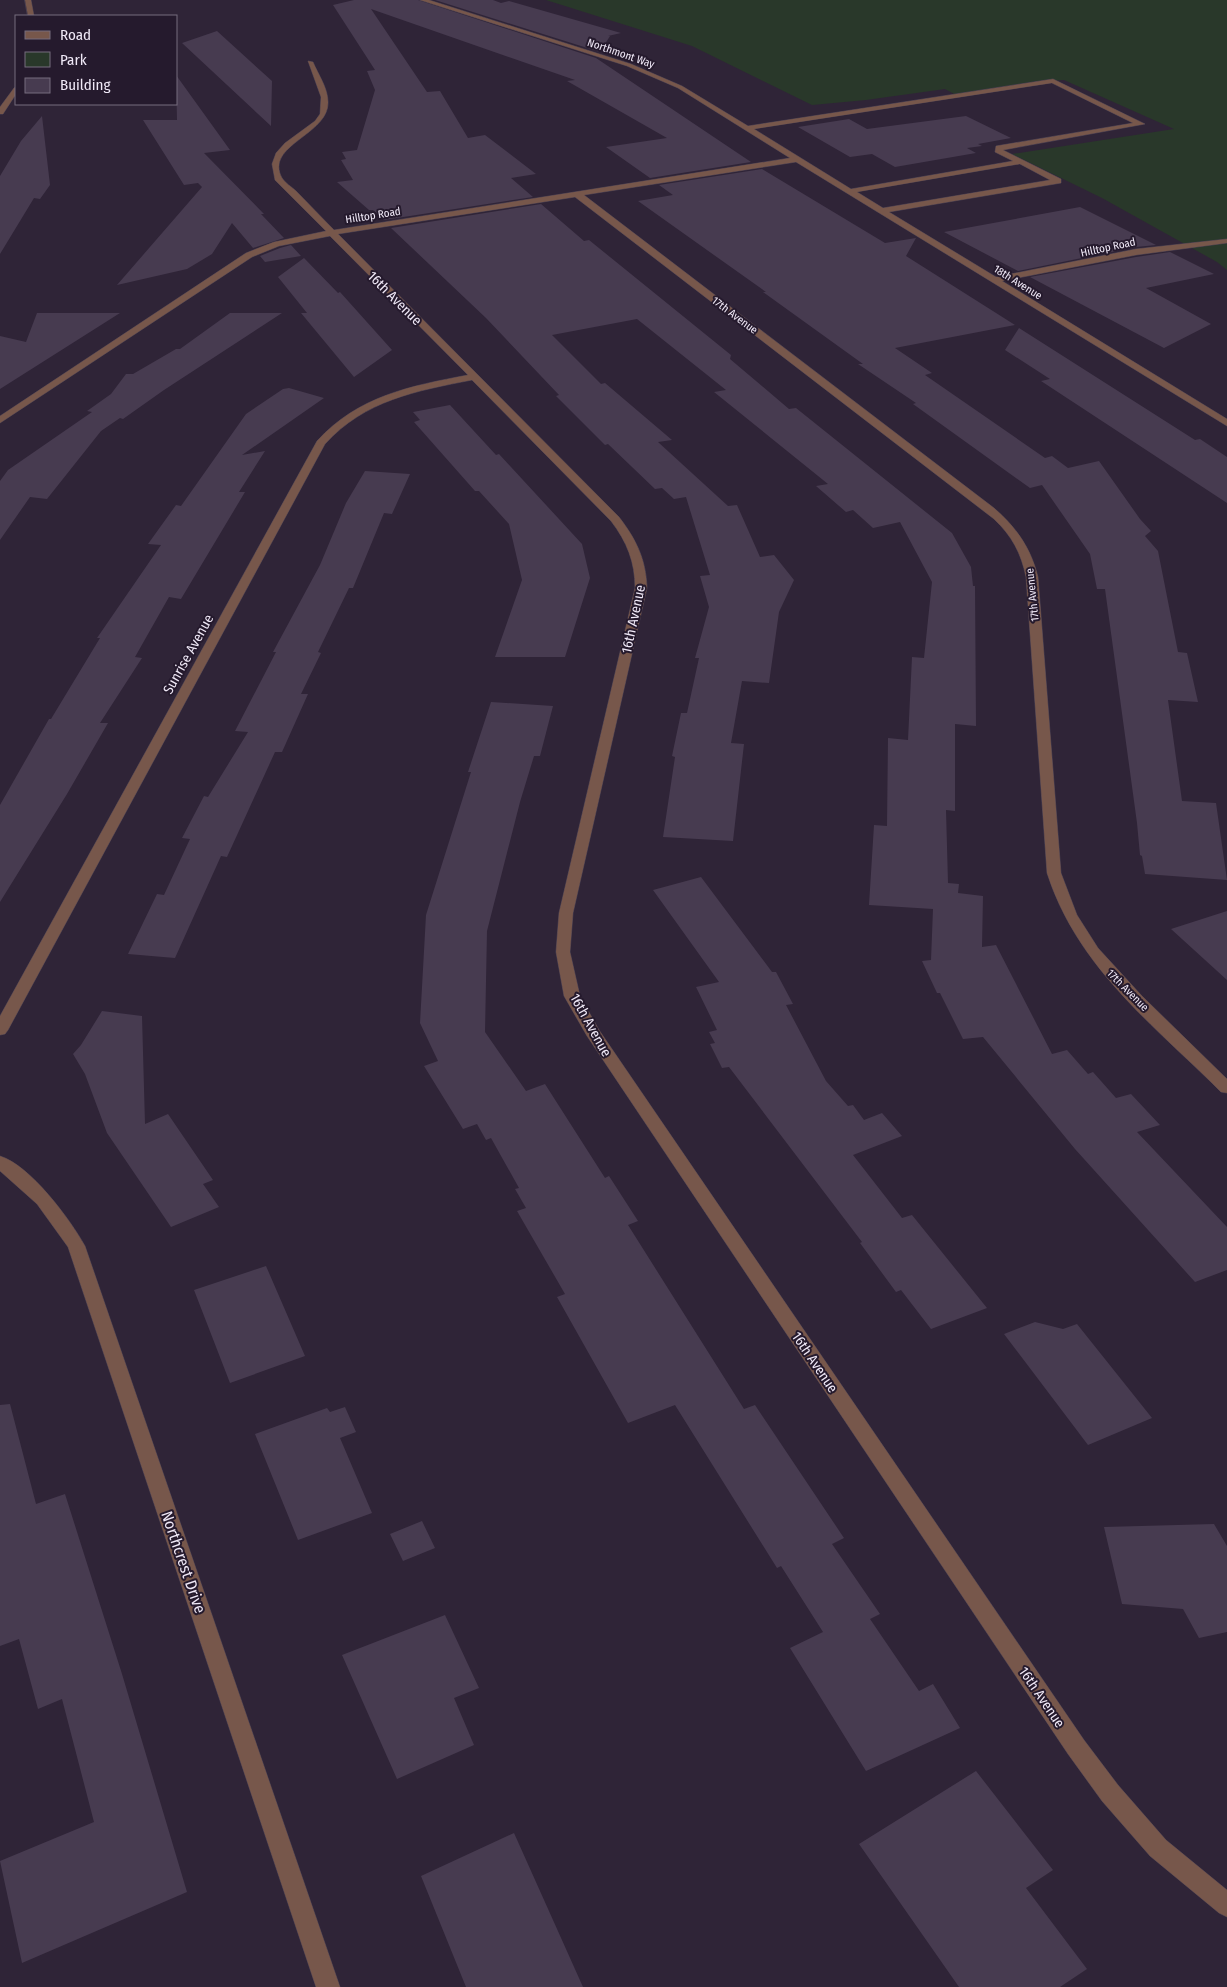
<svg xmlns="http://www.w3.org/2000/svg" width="1227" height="1987" font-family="'Fira Sans Condensed',sans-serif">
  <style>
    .green { fill: #29382a }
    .building { fill: #473b50 }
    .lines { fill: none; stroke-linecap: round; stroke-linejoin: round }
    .minor-casing { stroke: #4a4052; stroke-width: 1 }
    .minor { fill: #77574b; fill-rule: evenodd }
    .labels { text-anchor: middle; stroke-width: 4; stroke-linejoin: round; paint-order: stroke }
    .far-street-label { font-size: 11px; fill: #f0e9f7; stroke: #251a2d }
    .street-label { font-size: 14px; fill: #f0e9f7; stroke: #251a2d }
    .near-street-label { font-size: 16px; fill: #f0e9f7; stroke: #251a2d }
  </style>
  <rect width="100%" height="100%" fill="#2f2437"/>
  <path class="green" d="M 546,0 L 1227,0 L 1227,270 L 1217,262 L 1102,198 L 1012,154 L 1174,129 L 1064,80 L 1032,82 L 956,95 L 945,89 L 866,100 L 812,105 L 692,46 Z"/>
  <path class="building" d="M 354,0 L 418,0 L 596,58 L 751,162 L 650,178 L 606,147 L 667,138 L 567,81 L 575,80 L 371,9 L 427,92 L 440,91 L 468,138 L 485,135 L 536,174 L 511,178 L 533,197 L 384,220 L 373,210 L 369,210 L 337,182 L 353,180 L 341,160 L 346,159 L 342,152 L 357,150 L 375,90 L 367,71 L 375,70 L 333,5 Z
    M 435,0 L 493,0 L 501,3 L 509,1 L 621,33 L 608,36 L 610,36 L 600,52 Z
    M 217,31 L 272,81 L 271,126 L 182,43 Z
    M 176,75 L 230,150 L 204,153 L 264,214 L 261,214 L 284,238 L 253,248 L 232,223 L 212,254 L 187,269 L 117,285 L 202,187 L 198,183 L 184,185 L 143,120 L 177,120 Z
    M 42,116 L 50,185 L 40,199 L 34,198 L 0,254 L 0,176 L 21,141 Z
    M 966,116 L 1011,138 L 978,144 L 982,146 L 967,148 L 976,153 L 895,167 L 872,154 L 850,157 L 798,127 L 849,119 L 867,129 Z
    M 762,169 L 885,243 L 916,238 L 906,256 L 1015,325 L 895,348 L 932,373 L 925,375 L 1045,458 L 1052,456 L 1068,468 L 1099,461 L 1140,519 L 1151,531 L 1145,536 L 1158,551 L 1178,652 L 1187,653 L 1198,702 L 1168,700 L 1182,801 L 1216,803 L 1227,880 L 1145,874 L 1142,856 L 1140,855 L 1137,823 L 1105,589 L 1097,589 L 1090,554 L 1042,485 L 1030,488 L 913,404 L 916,403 L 858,364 L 863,364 L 763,292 L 766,292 L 638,201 L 673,195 L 659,185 Z
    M 541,204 L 584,241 L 589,240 L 731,355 L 730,359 L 789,409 L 796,408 L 952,533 L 971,567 L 973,586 L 975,586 L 976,726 L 955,724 L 955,811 L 946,810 L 948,883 L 959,884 L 958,893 L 983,896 L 982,947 L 996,945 L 1052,1054 L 1067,1050 L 1088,1074 L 1093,1072 L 1116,1098 L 1131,1094 L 1160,1125 L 1137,1132 L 1227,1227 L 1227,1270 L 1195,1282 L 1075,1149 L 983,1037 L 963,1039 L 940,993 L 937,993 L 922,961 L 931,960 L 933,909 L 869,905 L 874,825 L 887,826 L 888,738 L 908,740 L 912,657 L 924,658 L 932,582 L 900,522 L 873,528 L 853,510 L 846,512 L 816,486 L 828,484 L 714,392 L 726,390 L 637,319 L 552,335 L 601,384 L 605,383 L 672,440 L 658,442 L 728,506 L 737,505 L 760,557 L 774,555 L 794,580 L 779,612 L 769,683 L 742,681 L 731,743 L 744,744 L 733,841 L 663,837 L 675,757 L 672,756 L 681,713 L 687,713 L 699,658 L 695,658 L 709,607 L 700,576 L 710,575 L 686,497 L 674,499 L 662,488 L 655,489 L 608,444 L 605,445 L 556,396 L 559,395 L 486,318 L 391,228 Z
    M 1080,207 L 1156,245 L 1136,247 L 1018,271 L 944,232 Z
    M 291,245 L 301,256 L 265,262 L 260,256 L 280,248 Z
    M 1170,252 L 1214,274 L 1146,288 L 1211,324 L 1164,348 L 1030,277 L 1136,257 Z
    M 304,258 L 338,293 L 340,292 L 392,350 L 354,377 L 301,313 L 307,313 L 278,277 Z
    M 37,313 L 120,313 L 0,389 L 0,336 L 26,342 Z
    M 230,313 L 282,313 L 164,390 L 123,419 L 120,418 L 101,431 L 47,499 L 30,497 L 0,540 L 0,481 L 8,470 L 92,412 L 87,411 L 111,394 L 126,374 L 133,374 L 176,349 L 180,349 Z
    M 1019,328 L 1195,440 L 1200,439 L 1227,457 L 1227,503 L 1041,381 L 1050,379 L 1005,350 Z
    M 289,388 L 324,398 L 242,455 L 265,451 L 239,492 L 245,492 L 181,599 L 169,597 L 135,657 L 142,658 L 100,723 L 108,723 L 67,794 L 0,902 L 0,805 L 49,719 L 51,719 L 100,638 L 97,638 L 161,545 L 148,544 L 176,505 L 181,506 L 246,414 L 283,389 Z
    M 450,405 L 496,455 L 499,454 L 582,544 L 590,578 L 565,657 L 495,657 L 522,580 L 509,524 L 479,491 L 475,491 L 414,422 L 420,420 L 413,412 Z
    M 365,471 L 410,474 L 392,514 L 384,513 L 353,588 L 349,588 L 318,652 L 321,653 L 301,694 L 308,694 L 282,752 L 275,752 L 227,857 L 221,856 L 175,958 L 128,954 L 157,894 L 164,895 L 190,839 L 182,838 L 204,796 L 208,797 L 248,732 L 235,731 L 276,652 L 273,652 L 320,565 L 346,503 Z
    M 491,702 L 553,706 L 540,756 L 534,756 L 520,802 L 487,931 L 485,1032 L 526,1091 L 545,1084 L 605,1178 L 609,1176 L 638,1221 L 628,1225 L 744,1409 L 755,1405 L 844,1538 L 832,1544 L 880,1614 L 870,1619 L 919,1691 L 933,1684 L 960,1728 L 866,1771 L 790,1648 L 823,1632 L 781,1566 L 777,1568 L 675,1405 L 628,1423 L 557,1297 L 565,1294 L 517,1211 L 526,1208 L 515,1189 L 519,1188 L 491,1138 L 486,1140 L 477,1124 L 463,1129 L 424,1066 L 438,1061 L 420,1023 L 426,915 L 471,772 L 468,772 Z
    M 701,877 L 772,972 L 776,972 L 793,1004 L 786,1005 L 826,1081 L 848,1106 L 853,1105 L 864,1120 L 882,1113 L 902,1136 L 853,1155 L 902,1218 L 912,1215 L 987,1308 L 931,1329 L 901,1290 L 896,1292 L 860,1243 L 862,1242 L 729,1067 L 722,1068 L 710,1044 L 715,1043 L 709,1032 L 717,1030 L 696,987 L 719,982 L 653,890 Z
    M 1227,911 L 1227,980 L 1171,929 Z
    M 102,1011 L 142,1016 L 145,1124 L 168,1114 L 213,1180 L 203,1184 L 219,1207 L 171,1227 L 107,1133 L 85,1074 L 73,1054 L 81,1045 Z
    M 266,1266 L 305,1356 L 230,1383 L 194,1290 Z
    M 1035,1322 L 1063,1329 L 1077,1324 L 1152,1418 L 1088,1445 L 1004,1334 Z
    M 10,1404 L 36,1504 L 65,1494 L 122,1674 L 187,1892 L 22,1963 L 0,1861 L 94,1822 L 62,1699 L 38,1709 L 19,1639 L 0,1646 L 0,1405 Z
    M 345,1407 L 356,1432 L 340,1438 L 372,1513 L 298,1540 L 255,1434 L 327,1408 L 330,1412 Z
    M 422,1521 L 435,1548 L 403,1561 L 390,1534 Z
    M 1214,1524 L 1227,1546 L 1227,1632 L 1199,1638 L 1183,1609 L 1122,1604 L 1104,1527 Z
    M 445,1615 L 479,1688 L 454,1698 L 474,1745 L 397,1779 L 342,1655 Z
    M 976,1771 L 1053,1870 L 1026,1888 L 1087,1969 L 1060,1987 L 959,1987 L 859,1844 Z
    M 514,1833 L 583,1987 L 466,1987 L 421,1876 Z"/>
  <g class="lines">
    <defs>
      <path id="minor" d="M 25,0 L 31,0 L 34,16 L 28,16 Z
        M 420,0 L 429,0 L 631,64 L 682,86 L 748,126 L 1053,79 L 1145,124 L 1003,150 L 1061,179 L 1061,183 L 889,212 L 996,277 L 1136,249 L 1227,239 L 1227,243 L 1136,255 L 1002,281 L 1227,419 L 1227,426 L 796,162 L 584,195 L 994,508 C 1016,527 1031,548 1038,577 L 1061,873 L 1077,915 L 1098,948 L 1142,996 L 1227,1079 L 1227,1093 L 1221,1092 L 1212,1083 C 1146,1019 1076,963 1047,873 L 1026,577 C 1021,553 1012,536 994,519 L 575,197 L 338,234 L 619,517 C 636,539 646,559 647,588 L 573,913 L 570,952 L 580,996 L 599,1030 L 1084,1740 L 1118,1785 L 1166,1840 L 1227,1890 L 1227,1917 L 1219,1913 L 1150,1856 L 1102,1801 L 1068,1754 L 587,1036 L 564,996 L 556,952 L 559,913 L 635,588 C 635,562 627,542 611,521 L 472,380 C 416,391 365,400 325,444 L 8,1030 L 5,1034 L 0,1035 L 0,1016 L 317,441 C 358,396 410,386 468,375 L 330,236 L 279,246 L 252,257 L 0,423 L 0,416 L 246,253 L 274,242 L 326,231 L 275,180 L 272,164 L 276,153 L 285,143 L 315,121 L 320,114 L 321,97 L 308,61 L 313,62 C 318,74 328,88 328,102 C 329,135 264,145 282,178 C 285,183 292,187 296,191 C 309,204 321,217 334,230 L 790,158 L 678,88 L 627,66 ZM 1052,83 L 1133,123 L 996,146 L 995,152 L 1013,161 L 851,189 L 754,129 ZM 1020,164 L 1050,180 L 883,208 L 857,192 Z
        M 16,87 L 16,94 L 3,114 L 0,114 L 0,107 L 14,88 Z
        M 0,1156 C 30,1165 70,1219 85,1246 L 340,1987 L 316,1987 L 68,1247 L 37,1204 L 0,1171 Z"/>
    </defs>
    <use href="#minor" class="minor-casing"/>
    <use href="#minor" class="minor"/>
  </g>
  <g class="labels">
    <g class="far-street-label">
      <text transform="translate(621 53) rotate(19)" y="4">Northmont Way</text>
      <text transform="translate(373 215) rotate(-9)" y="4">Hilltop Road</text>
      <text transform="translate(1108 247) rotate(-12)" y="4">Hilltop Road</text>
      <text transform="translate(1018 282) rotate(32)" y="4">18th Avenue</text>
      <text transform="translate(735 315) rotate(37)" y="4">17th Avenue</text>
      <text transform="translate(1032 595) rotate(-96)" y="4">17th Avenue</text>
      <text transform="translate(1128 990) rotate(45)" y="4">17th Avenue</text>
    </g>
    <g class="street-label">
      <text transform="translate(395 298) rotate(45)" y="5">16th Avenue</text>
      <text transform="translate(633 619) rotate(-78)" y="5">16th Avenue</text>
      <text transform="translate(188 654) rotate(-61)" y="5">Sunrise Avenue</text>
      <text transform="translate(591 1025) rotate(61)" y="5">16th Avenue</text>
      <text transform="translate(815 1362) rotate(56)" y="5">16th Avenue</text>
      <text transform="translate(1042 1697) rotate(56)" y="5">16th Avenue</text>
    </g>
    <g class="near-street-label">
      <text transform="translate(184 1562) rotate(71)" y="6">Northcrest Drive</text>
    </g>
  </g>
  <rect x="15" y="15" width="162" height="90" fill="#251a2d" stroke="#766d7e"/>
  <rect x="25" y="31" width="25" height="8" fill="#77574b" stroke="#766d7e"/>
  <text x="60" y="40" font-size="15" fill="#f0e9f7">Road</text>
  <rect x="25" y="52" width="25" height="15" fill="#29382a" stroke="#766d7e"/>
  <text x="60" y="65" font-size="15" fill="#f0e9f7">Park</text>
  <rect x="25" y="78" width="25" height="15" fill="#473b50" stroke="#766d7e"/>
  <text x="60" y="90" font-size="15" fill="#f0e9f7">Building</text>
</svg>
